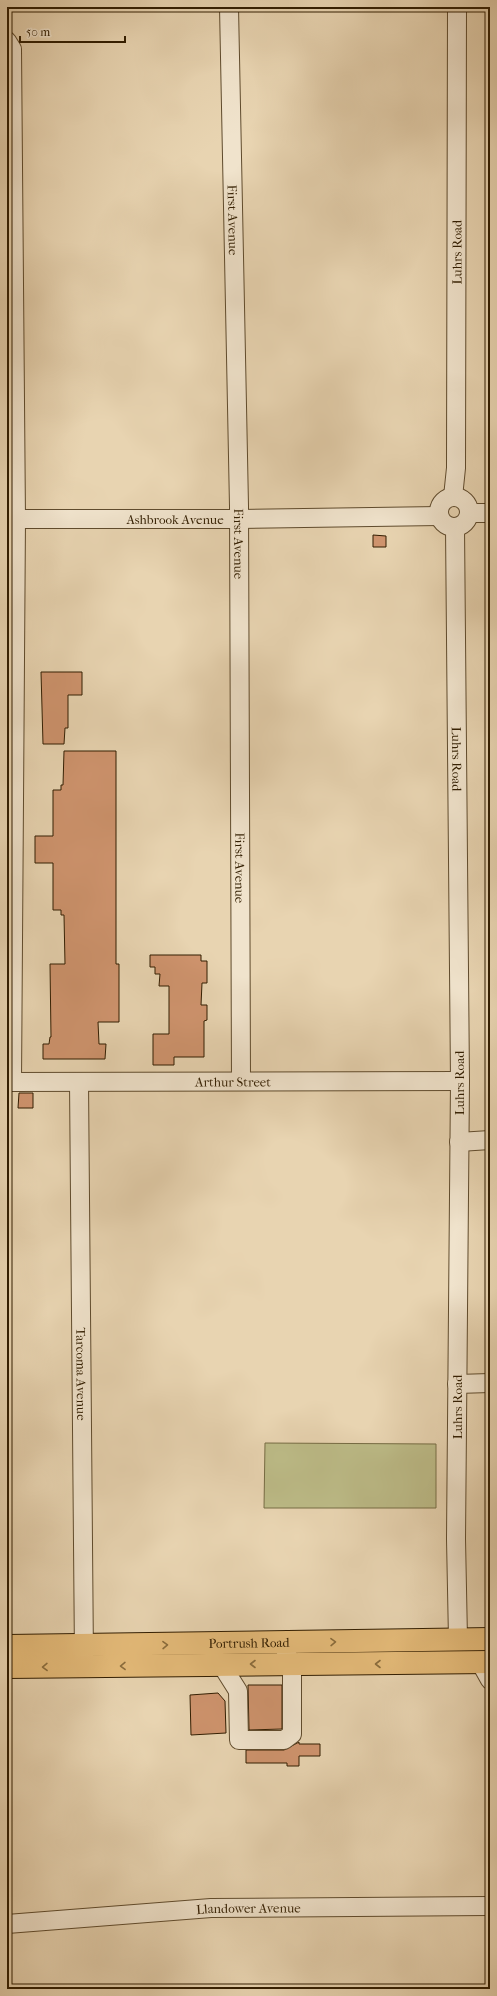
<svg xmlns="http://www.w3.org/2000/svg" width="497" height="1996" font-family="'IM FELL French Canon',serif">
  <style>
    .green { fill: #bcbb87; stroke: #766c44 }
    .building { fill: #cf946e; stroke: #311d01 }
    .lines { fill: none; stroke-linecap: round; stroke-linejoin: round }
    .minor-casing { stroke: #5f4b2d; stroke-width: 20 }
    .highway-casing { stroke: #311d01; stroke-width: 24 }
    .minor { stroke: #f0e3cc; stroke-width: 18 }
    .highway { stroke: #e4ba78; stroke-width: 22 }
    .oneway { stroke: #8a6c3c }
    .labels { text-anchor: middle; stroke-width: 3; stroke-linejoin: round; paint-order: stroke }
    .street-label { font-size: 13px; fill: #311d01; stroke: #f0e3cc }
  </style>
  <rect width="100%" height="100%" fill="#e8d4b1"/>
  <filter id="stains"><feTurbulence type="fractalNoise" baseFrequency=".005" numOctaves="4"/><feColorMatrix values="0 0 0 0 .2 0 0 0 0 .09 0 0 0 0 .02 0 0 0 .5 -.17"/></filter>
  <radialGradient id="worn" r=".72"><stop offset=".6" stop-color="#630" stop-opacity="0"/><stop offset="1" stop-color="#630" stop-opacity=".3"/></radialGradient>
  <path class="green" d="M 265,1443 L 436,1444 L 436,1508 L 264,1508 Z"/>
  <path class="building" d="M 373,535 L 386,536 L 386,547 L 373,547 Z
    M 41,672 L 82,672 L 82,695 L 68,695 L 68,728 L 65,728 L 64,744 L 43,744 Z
    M 64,751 L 116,751 L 116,964 L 119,964 L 119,1022 L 98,1022 L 99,1044 L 106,1044 L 105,1059 L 43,1059 L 43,1044 L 49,1044 L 50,1037 L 51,1037 L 50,964 L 65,964 L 64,915 L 61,915 L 61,910 L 53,910 L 53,863 L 35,863 L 35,836 L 53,836 L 53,790 L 61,790 L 61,785 L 63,785 Z
    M 150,955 L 201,955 L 201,961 L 207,961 L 207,983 L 202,983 L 201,1005 L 207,1005 L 207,1020 L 204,1021 L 204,1057 L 174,1057 L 174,1065 L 153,1065 L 153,1034 L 169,1034 L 169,986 L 159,986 L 160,974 L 155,974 L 155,967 L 150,967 Z
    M 19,1093 L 33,1093 L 33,1108 L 18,1108 Z
    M 248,1685 L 282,1685 L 282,1729 L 249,1730 Z
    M 218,1693 L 225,1701 L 226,1733 L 191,1735 L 190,1695 Z
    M 299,1742 L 299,1744 L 320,1744 L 320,1756 L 299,1756 L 299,1766 L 287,1766 L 287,1763 L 246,1763 L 246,1750 L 284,1750 Z"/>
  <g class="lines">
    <defs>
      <g id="minor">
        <path id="s1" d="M 229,7 L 239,506 L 241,1081"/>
        <path d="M 7,41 L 12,49 L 16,519 L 12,1082"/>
        <circle cx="454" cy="512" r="15"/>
        <path id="s2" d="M 453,497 L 456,468 L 457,7"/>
        <path d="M 469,513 L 490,513"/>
        <path id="s3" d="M 7,519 L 239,519 L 439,516"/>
        <path id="s4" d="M 455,527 L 460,1081 L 456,1539 L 458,1639"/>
        <path id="s5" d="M 7,1082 L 460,1081"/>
        <path id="s6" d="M 79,1082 L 84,1659"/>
        <path d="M 459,1142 L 490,1140"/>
        <path d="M 457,1384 L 490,1383"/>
        <path d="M 480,1662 L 490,1680"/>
        <path d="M 221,1664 L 238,1691 L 239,1740 L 284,1740 L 292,1734 L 292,1664 L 286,1653"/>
        <path id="s7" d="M 7,1924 L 211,1908 L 490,1906"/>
      </g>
      <g id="highway">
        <path id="s8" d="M 7,1646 L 490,1639"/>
        <path d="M 7,1667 L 490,1662"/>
      </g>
    </defs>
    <use href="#minor" class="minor-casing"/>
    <use href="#highway" class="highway-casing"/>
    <use href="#minor" class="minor"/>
    <use href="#highway" class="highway"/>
  </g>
  <defs><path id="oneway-chevron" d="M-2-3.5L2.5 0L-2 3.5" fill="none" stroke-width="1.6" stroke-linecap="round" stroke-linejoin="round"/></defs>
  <g class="oneway">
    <use href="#oneway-chevron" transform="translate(333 1642) rotate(-1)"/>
    <use href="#oneway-chevron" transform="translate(165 1645) rotate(-1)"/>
    <use href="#oneway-chevron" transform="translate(253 1664) rotate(180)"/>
    <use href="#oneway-chevron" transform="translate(378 1664) rotate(180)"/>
    <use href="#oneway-chevron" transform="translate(123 1666) rotate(179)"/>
    <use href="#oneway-chevron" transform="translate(45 1667) rotate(179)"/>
  </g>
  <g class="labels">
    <g class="street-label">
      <text dy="5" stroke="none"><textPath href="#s1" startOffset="213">First Avenue</textPath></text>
      <text dy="5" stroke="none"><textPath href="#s2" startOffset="245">Luhrs Road</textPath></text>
      <text dy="5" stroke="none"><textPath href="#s3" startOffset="168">Ashbrook Avenue</textPath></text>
      <text dy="5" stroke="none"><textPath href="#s1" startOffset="537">First Avenue</textPath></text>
      <text dy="5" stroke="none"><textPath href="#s4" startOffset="232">Luhrs Road</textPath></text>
      <text dy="5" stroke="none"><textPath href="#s1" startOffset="861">First Avenue</textPath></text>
      <text dy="5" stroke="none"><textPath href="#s5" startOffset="226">Arthur Street</textPath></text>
      <text transform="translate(459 1083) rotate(-90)" y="5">Luhrs Road</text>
      <text dy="5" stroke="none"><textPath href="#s6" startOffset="292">Tarcoma Avenue</textPath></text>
      <text transform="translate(457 1407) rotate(-90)" y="5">Luhrs Road</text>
      <text dy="5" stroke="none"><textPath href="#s8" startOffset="242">Portrush Road</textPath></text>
      <text dy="5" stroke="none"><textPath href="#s7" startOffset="242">Llandower Avenue</textPath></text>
    </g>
  </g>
  <rect width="497" height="1996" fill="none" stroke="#e8d4b1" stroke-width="24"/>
  <rect x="8" y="8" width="481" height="1980" fill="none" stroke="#311d01" stroke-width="2"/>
  <rect x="12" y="12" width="473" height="1972" fill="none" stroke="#311d01"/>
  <path d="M20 36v6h105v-6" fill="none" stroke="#311d01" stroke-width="2"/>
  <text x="26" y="36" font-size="12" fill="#311d01" stroke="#f0e3cc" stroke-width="3" paint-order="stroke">50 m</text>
  <rect width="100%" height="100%" filter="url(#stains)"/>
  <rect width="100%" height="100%" fill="url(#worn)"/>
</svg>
